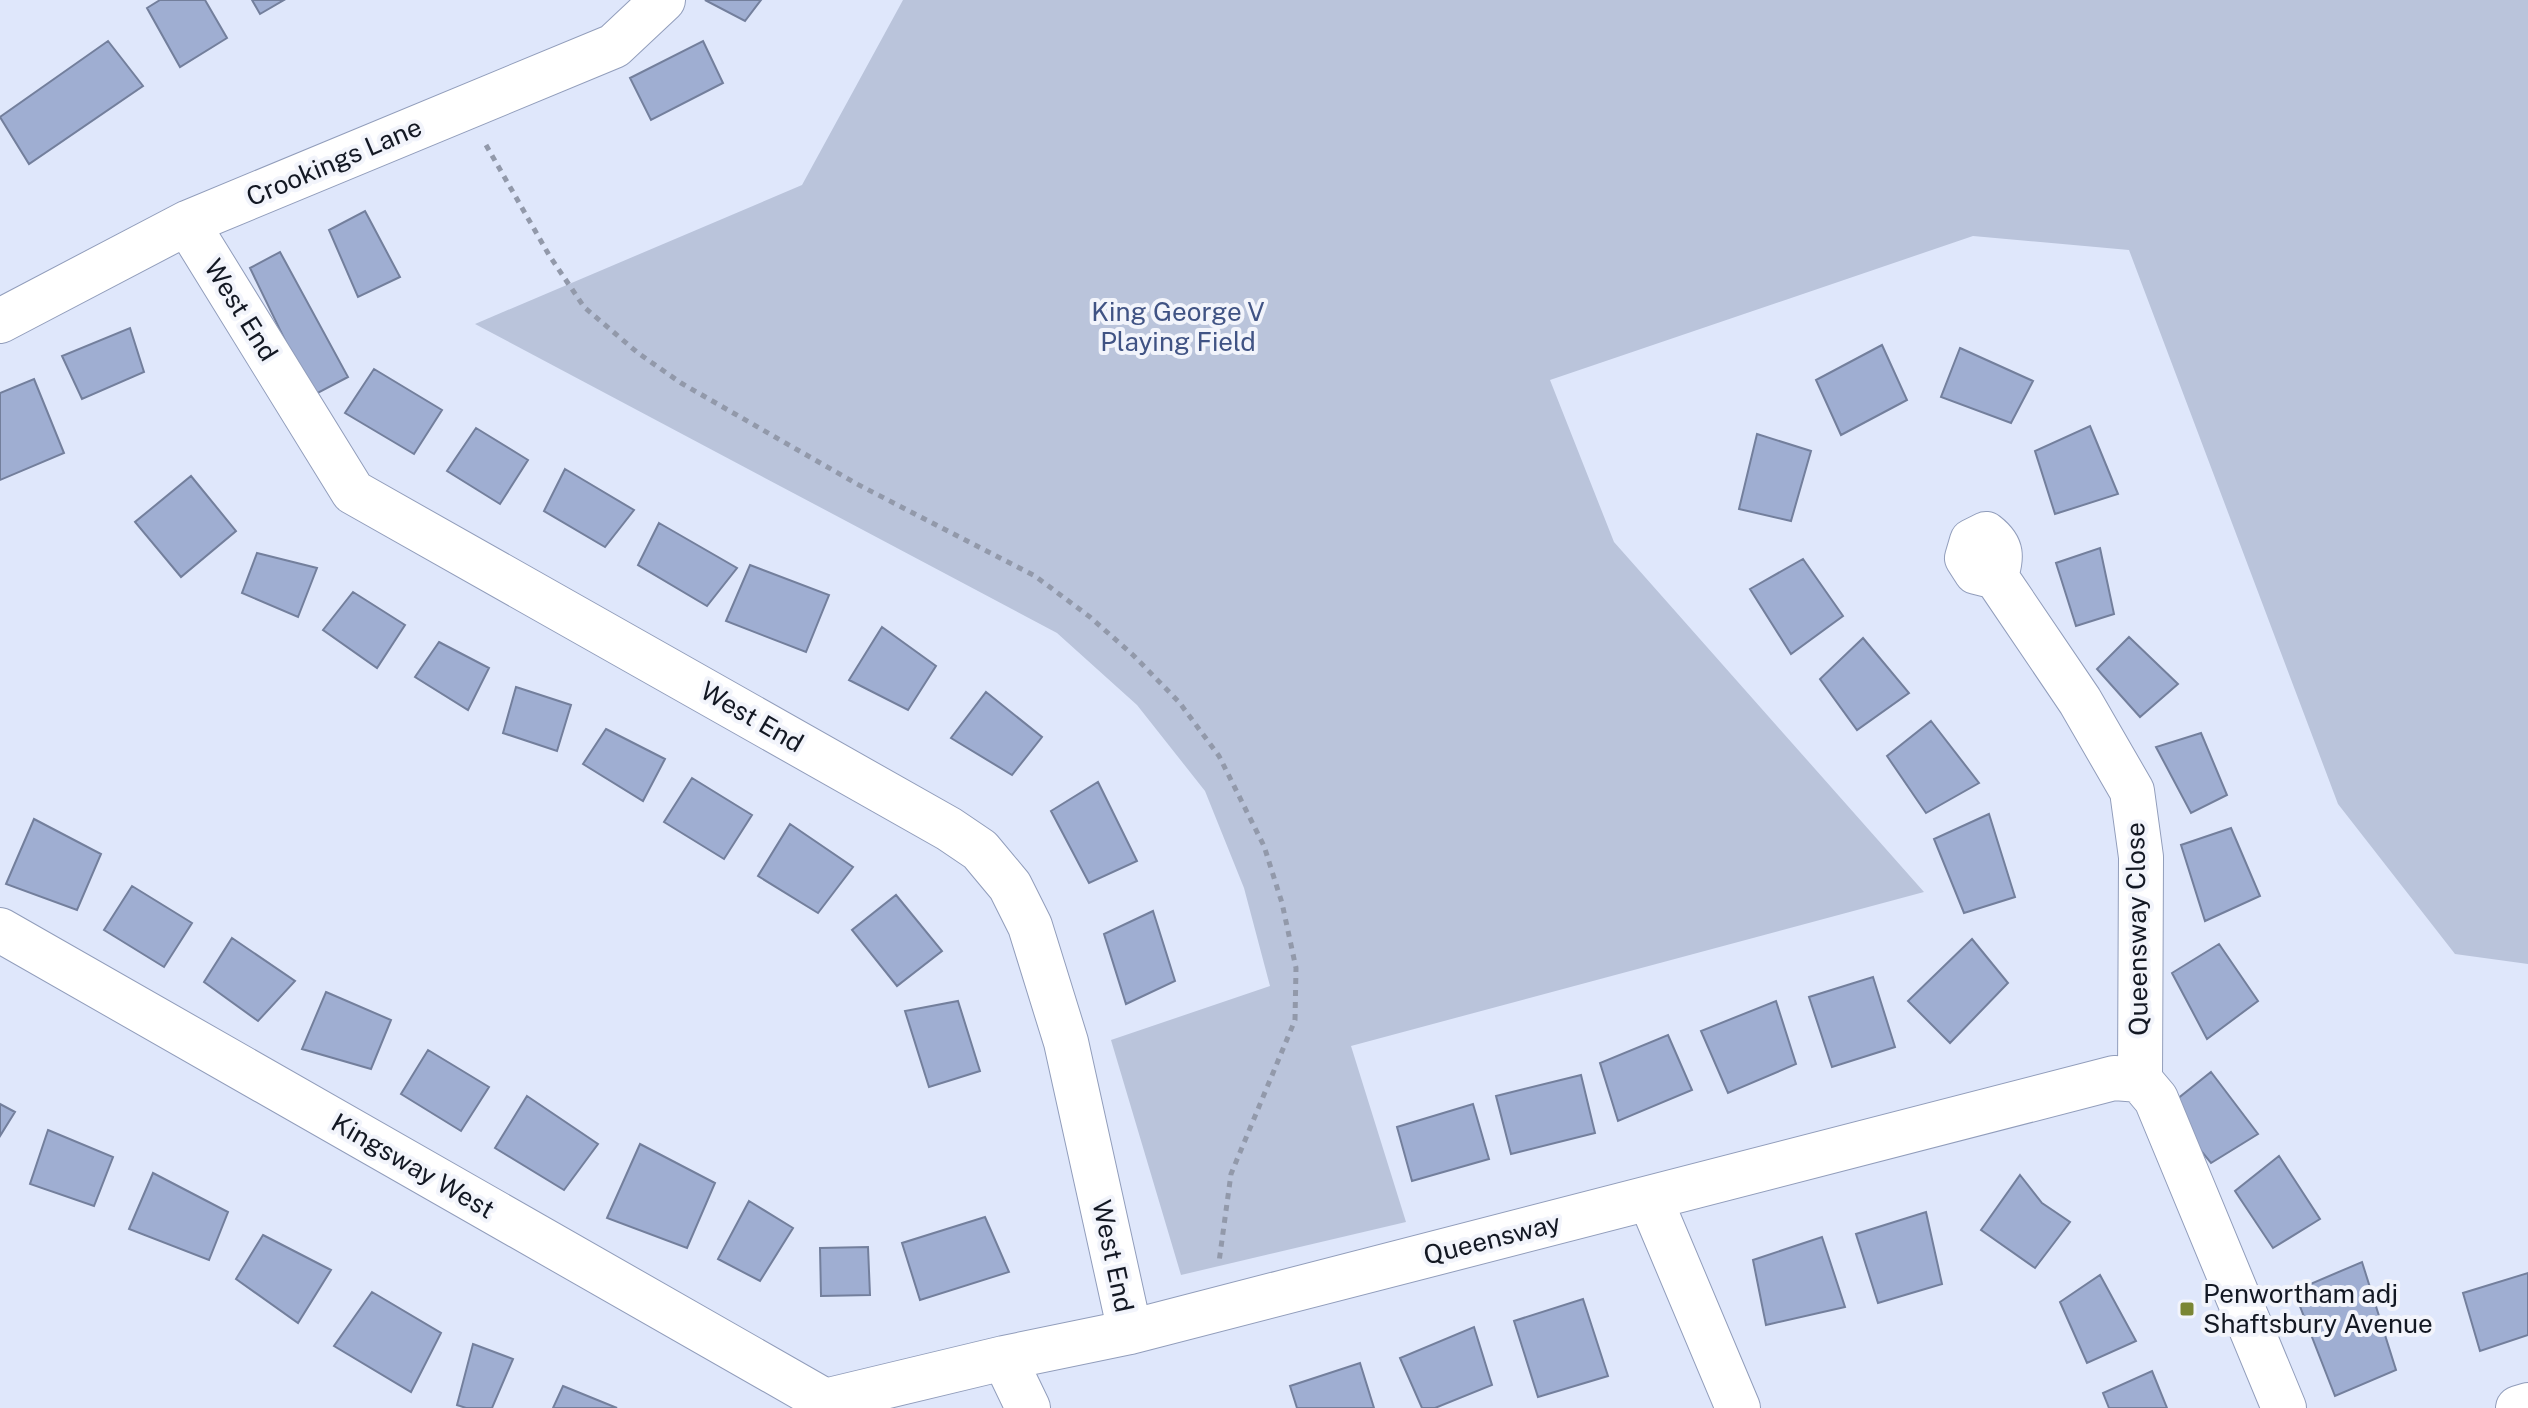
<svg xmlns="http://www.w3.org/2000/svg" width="2528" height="1408" font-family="'Public Sans',sans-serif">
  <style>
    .green { fill: #bac4db }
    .building { fill: #9faed2; stroke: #737f9c; stroke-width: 2 }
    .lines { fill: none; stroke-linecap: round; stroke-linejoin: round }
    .minor-casing { stroke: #919dbb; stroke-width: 46 }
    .path { stroke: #9299aa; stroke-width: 5; stroke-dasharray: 6 6; stroke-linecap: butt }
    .minor { stroke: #fff; stroke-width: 44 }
    .poi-dot { fill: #7a8634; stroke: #f2f4fb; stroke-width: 3 }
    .labels { text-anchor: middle; stroke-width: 8; stroke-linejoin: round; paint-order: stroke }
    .street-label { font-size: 26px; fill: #131823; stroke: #f2f4fb }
    .park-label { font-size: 26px; fill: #405384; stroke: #f2f4fb }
    .poi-label { font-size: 26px; fill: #131823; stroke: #f2f4fb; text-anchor: start }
  </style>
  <rect width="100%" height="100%" fill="#dfe7fb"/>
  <path class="green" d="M 903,0 L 2528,0 L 2528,964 L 2455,954 L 2338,804 L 2129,250 L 1973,236 L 1550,380 L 1614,542 L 1924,892 L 1351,1046 L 1406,1222 L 1181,1275 L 1111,1040 L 1270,986 L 1244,888 L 1205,791 L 1137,705 L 1057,633 L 475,324 L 802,185 Z"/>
  <path class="building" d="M 160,0 L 205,0 L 227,38 L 180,67 L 147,8 Z
    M 252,0 L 284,0 L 260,14 Z
    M 705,0 L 761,0 L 745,21 Z
    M 108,41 L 143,86 L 29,164 L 0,117 Z
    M 703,41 L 723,83 L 651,120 L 630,78 Z
    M 365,211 L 400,277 L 358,297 L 329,230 Z
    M 280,252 L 348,377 L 312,396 L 250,268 Z
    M 130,328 L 144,372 L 82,399 L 62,356 Z
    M 1882,345 L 1907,400 L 1841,435 L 1816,380 Z
    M 1960,348 L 2033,381 L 2011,423 L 1941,397 Z
    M 374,369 L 442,410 L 414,454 L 345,413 Z
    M 34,379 L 64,453 L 0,480 L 0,393 Z
    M 2090,426 L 2118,494 L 2055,514 L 2035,451 Z
    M 476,428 L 528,460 L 500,504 L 447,471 Z
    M 1757,434 L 1811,451 L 1791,521 L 1739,509 Z
    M 565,469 L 634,510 L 605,547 L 544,511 Z
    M 191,476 L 236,531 L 181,577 L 135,522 Z
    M 659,523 L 737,568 L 707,606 L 638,565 Z
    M 2100,548 L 2114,614 L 2076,626 L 2056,563 Z
    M 257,553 L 317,568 L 298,617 L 242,593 Z
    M 1803,559 L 1843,616 L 1791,654 L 1750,589 Z
    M 750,565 L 829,595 L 806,652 L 726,621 Z
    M 353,592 L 405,625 L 377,668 L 323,630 Z
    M 882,627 L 936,666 L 908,710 L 849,680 Z
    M 2129,637 L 2178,684 L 2140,717 L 2097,669 Z
    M 1863,638 L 1909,693 L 1857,730 L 1820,679 Z
    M 439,642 L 489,668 L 468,710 L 415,677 Z
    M 516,687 L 571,705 L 557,751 L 503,733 Z
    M 986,692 L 1042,737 L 1012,775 L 951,738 Z
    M 1931,721 L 1979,783 L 1926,813 L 1887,756 Z
    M 606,729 L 665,759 L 643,801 L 583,764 Z
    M 2201,733 L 2227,795 L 2191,813 L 2156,747 Z
    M 692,778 L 752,815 L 724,859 L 664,822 Z
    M 1098,782 L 1137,861 L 1089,883 L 1051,811 Z
    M 1989,814 L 2015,897 L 1964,913 L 1934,839 Z
    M 34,819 L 101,854 L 77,910 L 6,884 Z
    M 790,824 L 853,867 L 818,913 L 758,876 Z
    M 2231,828 L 2260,896 L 2205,921 L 2181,845 Z
    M 132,886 L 192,923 L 164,967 L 104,930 Z
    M 896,895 L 942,951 L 897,986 L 852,930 Z
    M 1153,911 L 1175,981 L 1126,1004 L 1104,934 Z
    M 232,938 L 295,981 L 258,1021 L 204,982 Z
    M 1972,939 L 2008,983 L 1950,1043 L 1908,1001 Z
    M 2219,944 L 2258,1001 L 2207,1039 L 2172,973 Z
    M 1873,977 L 1895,1047 L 1832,1067 L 1809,997 Z
    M 326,992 L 391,1020 L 371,1069 L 302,1049 Z
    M 958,1001 L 980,1071 L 929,1087 L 905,1011 Z
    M 1776,1001 L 1796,1064 L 1728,1093 L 1701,1031 Z
    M 1668,1035 L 1692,1090 L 1618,1121 L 1600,1063 Z
    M 428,1050 L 489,1087 L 461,1131 L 401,1094 Z
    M 2211,1072 L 2258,1134 L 2211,1163 L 2166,1108 Z
    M 1581,1075 L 1595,1133 L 1511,1154 L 1496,1096 Z
    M 527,1096 L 598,1144 L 564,1190 L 495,1148 Z
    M 0,1104 L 15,1112 L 0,1136 Z
    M 1473,1104 L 1489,1159 L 1412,1181 L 1397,1127 Z
    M 48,1130 L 113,1157 L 94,1206 L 30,1184 Z
    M 640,1144 L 715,1183 L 687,1248 L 607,1218 Z
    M 2279,1156 L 2320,1219 L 2273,1248 L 2235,1191 Z
    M 153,1173 L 228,1212 L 209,1260 L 129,1229 Z
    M 2020,1175 L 2042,1203 L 2070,1222 L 2035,1268 L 1981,1230 Z
    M 749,1201 L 793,1228 L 760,1281 L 718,1259 Z
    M 1926,1212 L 1942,1284 L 1878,1303 L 1856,1234 Z
    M 985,1217 L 1009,1272 L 920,1300 L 902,1243 Z
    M 263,1235 L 331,1270 L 298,1323 L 236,1279 Z
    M 1822,1237 L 1845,1307 L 1766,1325 L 1753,1260 Z
    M 868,1247 L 870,1295 L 821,1296 L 820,1248 Z
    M 2362,1262 L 2396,1370 L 2335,1396 L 2294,1291 Z
    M 2528,1273 L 2528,1335 L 2480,1351 L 2463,1293 Z
    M 2100,1275 L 2136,1341 L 2087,1363 L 2060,1302 Z
    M 372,1292 L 441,1333 L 411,1392 L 334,1346 Z
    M 1583,1299 L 1608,1376 L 1538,1397 L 1514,1321 Z
    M 1474,1327 L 1492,1385 L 1435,1408 L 1422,1408 L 1400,1358 Z
    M 473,1344 L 513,1359 L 492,1408 L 466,1408 L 457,1405 Z
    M 1360,1363 L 1374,1408 L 1297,1408 L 1290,1386 Z
    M 2152,1371 L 2167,1408 L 2109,1408 L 2103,1393 Z
    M 563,1386 L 617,1408 L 553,1408 Z"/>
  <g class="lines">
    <defs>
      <path id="minor" d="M 187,223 L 353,492 L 949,829 L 980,850 L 1010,886 L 1030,926 L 1066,1042 L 1130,1332
        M 0,321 L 187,223 L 614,46 L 663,0
        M 1996,577 C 2001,557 2004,548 1986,534 L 1972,541 L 1967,558 L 1976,572 L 1996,577 L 2080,701 L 2132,791 L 2141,857 L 2140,1080
        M 0,930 L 825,1401
        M 1650,1199 L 1738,1408
        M 1004,1358 L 1028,1408
        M 822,1408 L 825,1401 L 1004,1358 L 1130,1332 L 2114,1078 L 2140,1080 L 2156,1099 L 2284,1408
        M 2518,1408 L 2528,1405"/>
    </defs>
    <use href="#minor" class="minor-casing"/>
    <path class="path" d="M 486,145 L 549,255 L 584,307 L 638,353 L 681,383 L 857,484 L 1035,576 L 1090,617 L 1133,655 L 1179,702 L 1219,756 L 1264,846 L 1282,903 L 1296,968 L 1295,1020 L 1231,1174 L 1219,1262"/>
    <use href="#minor" class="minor"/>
  </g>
  <rect class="poi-dot" x="2179" y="1301" width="16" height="16" rx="4"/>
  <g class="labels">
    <g class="street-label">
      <text transform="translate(334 162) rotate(-23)" y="9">Crookings Lane</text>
      <text transform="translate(241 310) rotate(58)" y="9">West End</text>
      <text transform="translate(752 717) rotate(30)" y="9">West End</text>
      <text transform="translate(2137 929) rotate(-91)" y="9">Queensway Close</text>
      <text transform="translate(413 1166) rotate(30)" y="9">Kingsway West</text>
      <text transform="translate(1492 1239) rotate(-14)" y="9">Queensway</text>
      <text transform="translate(1113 1256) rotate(78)" y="9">West End</text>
    </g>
    <g class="park-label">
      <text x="1178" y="321">King George V<tspan x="1178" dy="30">Playing Field</tspan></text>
    </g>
    <g class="poi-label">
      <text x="2203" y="1303">Penwortham adj<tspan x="2203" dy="30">Shaftsbury Avenue</tspan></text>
    </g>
  </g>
</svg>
